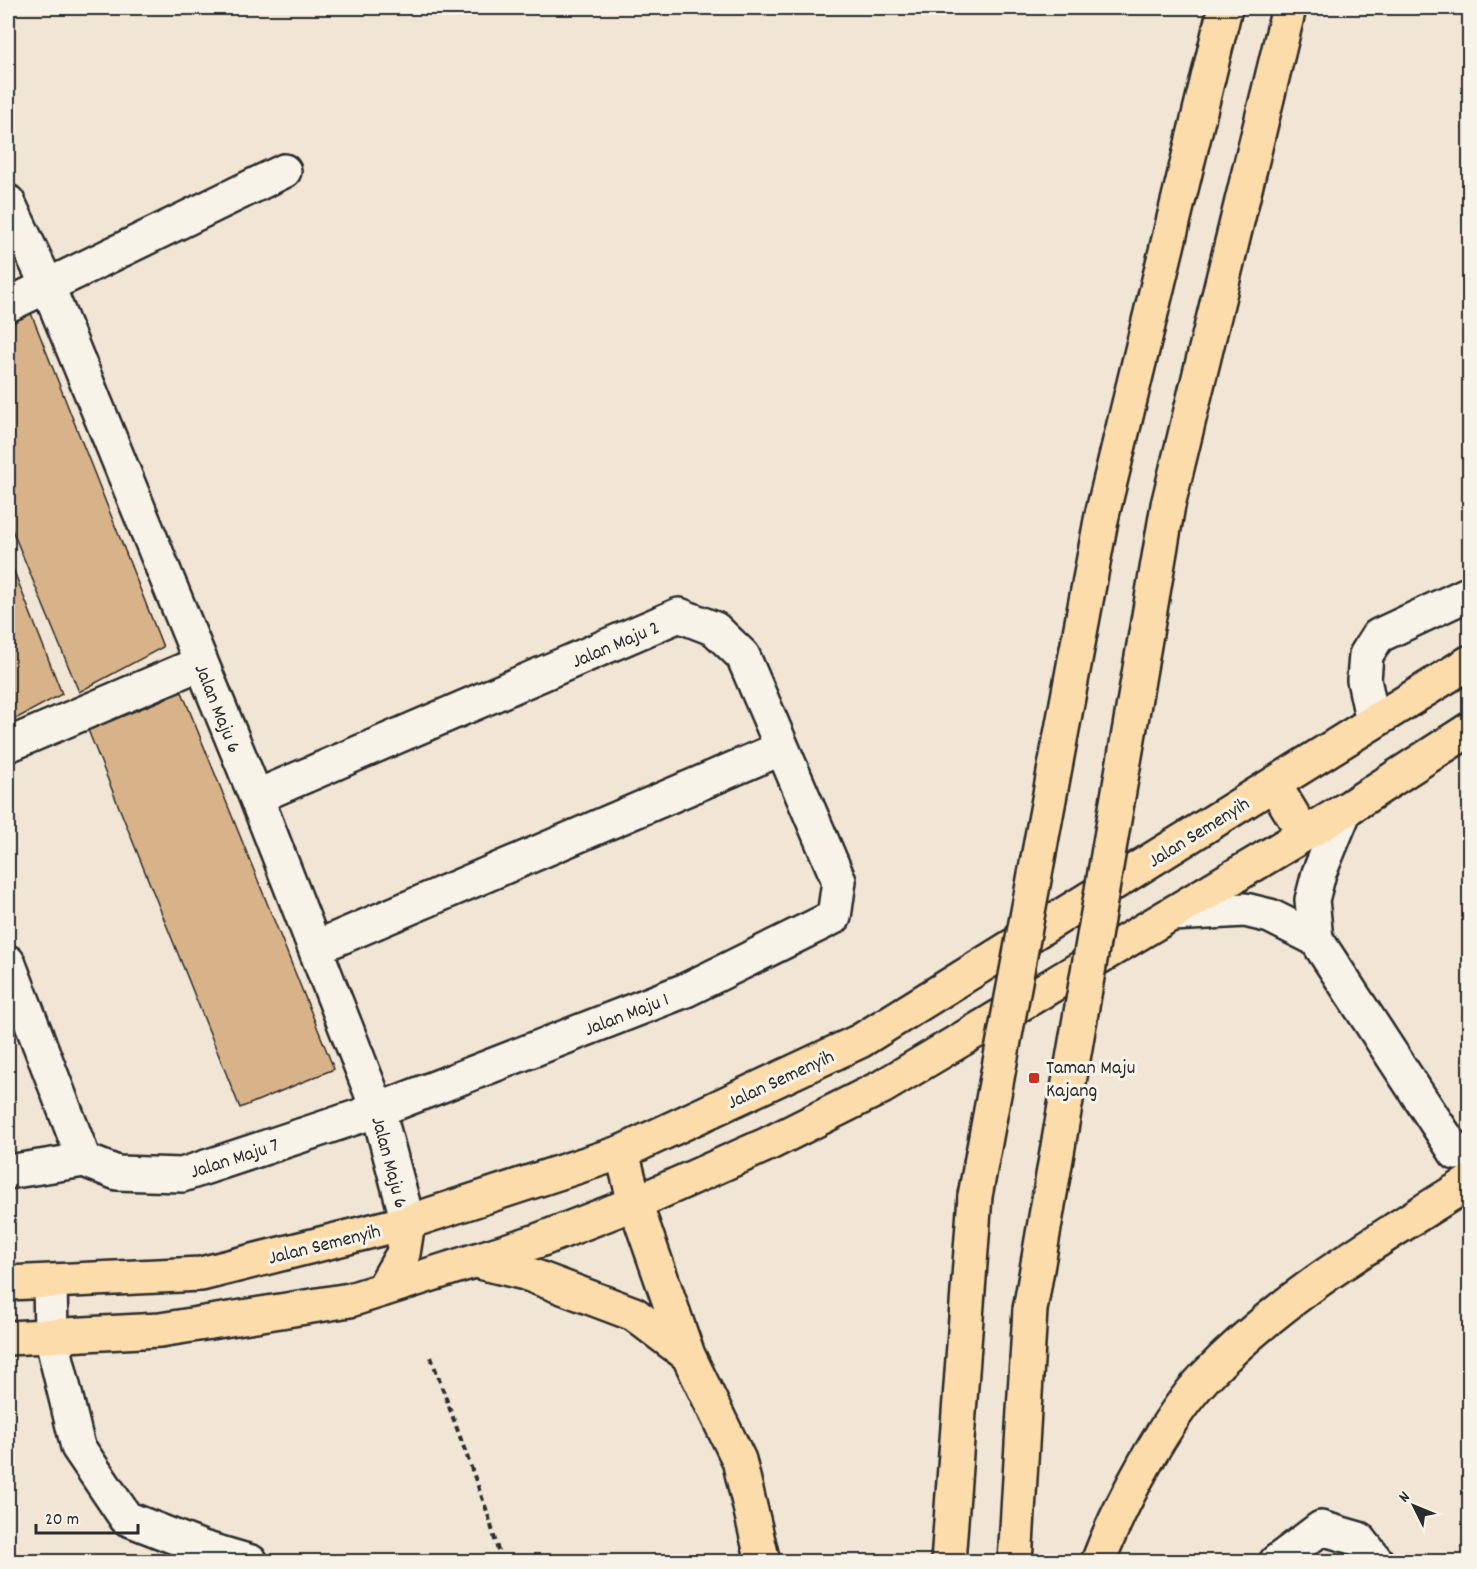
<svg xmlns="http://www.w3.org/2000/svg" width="1477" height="1569" font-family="Dekko,sans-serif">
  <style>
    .building { fill: #d8b38a; stroke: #2b2b2b; stroke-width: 1.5 }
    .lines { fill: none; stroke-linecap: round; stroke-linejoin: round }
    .minor-casing { stroke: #2b2b2b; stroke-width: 38 }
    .major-casing { stroke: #2b2b2b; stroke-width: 38 }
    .highway-casing { stroke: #2b2b2b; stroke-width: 38 }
    .path { stroke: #2b2b2b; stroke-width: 4; stroke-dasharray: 6 4.5; stroke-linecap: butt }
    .minor { stroke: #f7f3e8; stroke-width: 33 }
    .major { stroke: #fddcac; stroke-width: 33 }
    .highway { stroke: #fddcac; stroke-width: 33 }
    .highway-bridge-casing { stroke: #2b2b2b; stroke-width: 38; stroke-linecap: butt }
    .highway-bridge { stroke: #fddcac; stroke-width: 33 }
    .poi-dot { fill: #c8321e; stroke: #f7f3e8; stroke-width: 2 }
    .labels { text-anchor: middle; stroke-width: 6; stroke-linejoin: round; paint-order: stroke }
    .street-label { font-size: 20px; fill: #2b2b2b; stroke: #f7f3e8 }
    .poi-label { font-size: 20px; fill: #2b2b2b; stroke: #f7f3e8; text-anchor: start }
  </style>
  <rect width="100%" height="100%" fill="#f1e6d5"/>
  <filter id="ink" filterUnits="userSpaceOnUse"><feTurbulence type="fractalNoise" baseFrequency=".0167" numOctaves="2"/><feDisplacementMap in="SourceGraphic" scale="12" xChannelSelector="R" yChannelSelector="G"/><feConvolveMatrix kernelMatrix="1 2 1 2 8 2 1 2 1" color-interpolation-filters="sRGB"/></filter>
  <g filter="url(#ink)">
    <path class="building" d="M 31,313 L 163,647 L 79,692 L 8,520 L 8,323 Z
      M 8,556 L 62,694 L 8,723 Z
      M 182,692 L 334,1069 L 240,1108 L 88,730 Z"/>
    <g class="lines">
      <defs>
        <path id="minor" d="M 8,202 L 48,287 L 256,797 L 378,1110 L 408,1222
          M 8,305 L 284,171
          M 1373,722 L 1364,680 L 1366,655 L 1378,636 L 1470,593
          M 8,745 L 201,663
          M 1345,810 L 1319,873 L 1312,900 L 1316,939 L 1456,1153
          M 1172,914 L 1245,910 L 1270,916 L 1316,939
          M 315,948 L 782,748
          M 8,962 L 84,1160 L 117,1173 L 182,1175 L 378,1110 L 686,990 L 834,917 L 839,881 L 743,656 L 715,629 L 679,615 L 256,797
          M 8,1172 L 84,1160
          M 50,1282 L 51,1336 L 78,1447 L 126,1518 L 203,1548 L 251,1562
          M 1276,1562 L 1321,1528 L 1359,1539 L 1377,1562"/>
        <path id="major" d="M 1274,784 L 1304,834
          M 8,1283 L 201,1274 L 408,1222 L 622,1152 L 860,1041 L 1470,662
          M 382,1290 L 403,1254 L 408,1222
          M 8,1338 L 160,1330 L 350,1300 L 537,1241 L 635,1203 L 768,1144 L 882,1087 L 1345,810 L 1470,729"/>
        <path id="highway" d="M 1168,505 L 1289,8
          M 1102,515 L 1225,8
          M 622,1152 L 635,1203 L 688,1355 L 739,1460 L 763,1562
          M 475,1261 L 525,1273 L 634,1314 L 688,1355
          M 948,1562 L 975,1196
          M 1015,1562 L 1030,1310
          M 1098,1562 C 1119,1506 1165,1419 1205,1377 C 1281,1297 1378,1240 1470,1182"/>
      </defs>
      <use href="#minor" class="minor-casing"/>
      <use href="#major" class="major-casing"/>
      <use href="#highway" class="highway-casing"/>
      <path class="path" d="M 431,1357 L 488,1514 L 501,1562"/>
      <use href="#minor" class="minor"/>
      <use href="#major" class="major"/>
      <use href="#highway" class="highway"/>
      <defs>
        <path id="highway-bridge" d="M 975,1196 L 1102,515
          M 1030,1310 L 1168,505"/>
      </defs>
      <use href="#highway-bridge" class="highway-bridge-casing"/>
      <use href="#highway-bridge" class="highway-bridge"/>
    </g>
  </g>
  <rect class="poi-dot" x="1028" y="1072" width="12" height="12" rx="3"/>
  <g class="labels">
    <g class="street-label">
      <text transform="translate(615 643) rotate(-23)" y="7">Jalan Maju 2</text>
      <text transform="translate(219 708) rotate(68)" y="7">Jalan Maju 6</text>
      <text transform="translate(1198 831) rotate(-32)" y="7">Jalan Semenyih</text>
      <text transform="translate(626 1013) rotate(-21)" y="7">Jalan Maju 1</text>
      <text transform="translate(780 1078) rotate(-25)" y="7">Jalan Semenyih</text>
      <text transform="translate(234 1157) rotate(-18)" y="7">Jalan Maju 7</text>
      <text transform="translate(391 1162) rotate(75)" y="7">Jalan Maju 6</text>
      <text transform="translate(324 1243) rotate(-14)" y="7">Jalan Semenyih</text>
    </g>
    <g class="poi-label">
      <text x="1046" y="1073">Taman Maju<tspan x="1046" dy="23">Kajang</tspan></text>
    </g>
  </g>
  <rect width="1477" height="1569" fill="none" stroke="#f7f3e8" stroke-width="30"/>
  <rect x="15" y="15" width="1447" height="1539" fill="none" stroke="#2b2b2b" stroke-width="2" filter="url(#ink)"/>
  <g transform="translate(1414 1506) rotate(313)" stroke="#f7f3e8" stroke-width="4.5" paint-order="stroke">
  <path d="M0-4.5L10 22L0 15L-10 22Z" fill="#2b2b2b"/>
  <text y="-9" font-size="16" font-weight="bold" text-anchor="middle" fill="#2b2b2b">N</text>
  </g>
  <path d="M36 1524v9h102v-9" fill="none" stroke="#2b2b2b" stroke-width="3"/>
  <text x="45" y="1524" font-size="18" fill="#2b2b2b" stroke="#f7f3e8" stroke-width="4.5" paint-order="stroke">20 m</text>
</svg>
